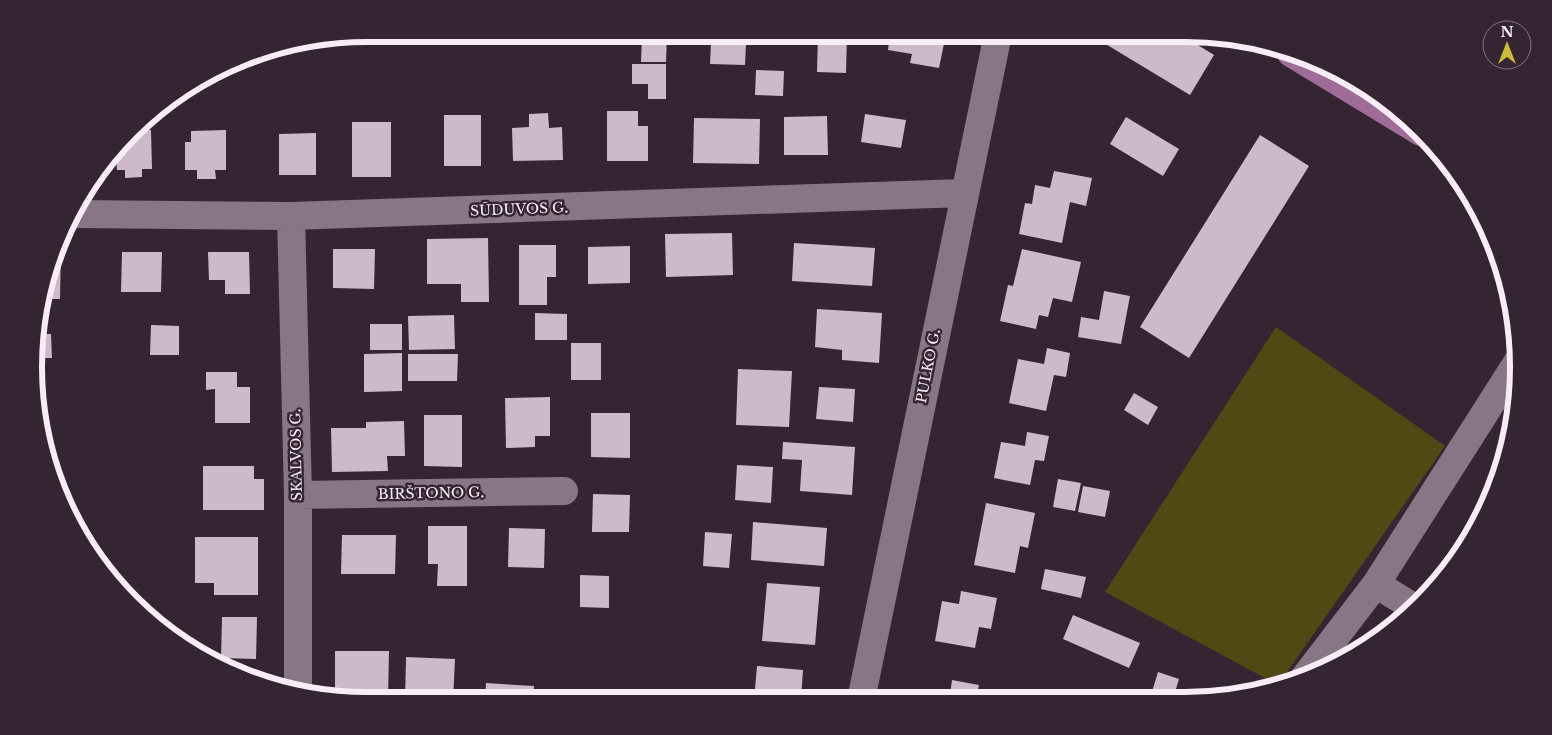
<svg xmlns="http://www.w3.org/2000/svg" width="1552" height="735" font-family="'Libre Baskerville',serif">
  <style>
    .green { fill: #504913 }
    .building { fill: #ceb9ca }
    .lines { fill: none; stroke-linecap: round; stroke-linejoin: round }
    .street { stroke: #887585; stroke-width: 28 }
    .primary { stroke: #9e6c97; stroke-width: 28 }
    .labels { text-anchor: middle; stroke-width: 5; stroke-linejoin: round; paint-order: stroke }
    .street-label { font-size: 14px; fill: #f8edf6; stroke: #352532 }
    .rim { fill: none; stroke: #f8edf6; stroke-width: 6 }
  </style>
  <rect width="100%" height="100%" fill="#352532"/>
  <path class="green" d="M 1276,327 L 1445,446 L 1278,685 L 1105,592 Z"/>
  <path class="building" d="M 642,34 L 667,34 L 666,62 L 641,62 Z
    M 748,34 L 777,34 L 777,45 L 748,44 Z
    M 818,34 L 847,34 L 846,73 L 817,72 Z
    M 890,34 L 946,34 L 939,68 L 910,63 L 912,54 L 888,50 Z
    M 1089,34 L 1180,34 L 1214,55 L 1190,95 Z
    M 711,43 L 746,44 L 745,65 L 710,64 Z
    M 632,64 L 666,64 L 666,99 L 648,99 L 648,84 L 632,84 Z
    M 756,70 L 784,71 L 783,96 L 755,95 Z
    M 181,92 L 181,104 L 165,104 L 174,98 Z
    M 607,111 L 638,111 L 638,126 L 648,126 L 648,161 L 607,161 Z
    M 548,113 L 549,128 L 562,127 L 563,160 L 513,161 L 512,128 L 529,127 L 529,114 Z
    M 865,114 L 906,120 L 901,148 L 861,142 Z
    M 444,115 L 481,115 L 481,166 L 444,166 Z
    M 827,116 L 828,155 L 784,155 L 784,117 Z
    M 1126,117 L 1179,149 L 1163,176 L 1110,144 Z
    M 694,118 L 760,119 L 759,164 L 693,163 Z
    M 352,122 L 391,122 L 391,177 L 352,177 Z
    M 151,130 L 152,169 L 142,169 L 142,177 L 125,178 L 125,170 L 117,170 L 116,155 L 136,131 Z
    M 226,130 L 226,170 L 215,170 L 216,179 L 197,179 L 197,170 L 185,170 L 185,142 L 191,142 L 191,131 Z
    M 316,133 L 316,175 L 279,175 L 279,134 Z
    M 1260,135 L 1309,166 L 1189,358 L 1140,327 Z
    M 1054,171 L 1092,178 L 1086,206 L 1070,202 L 1062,243 L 1019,234 L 1025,203 L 1032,204 L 1035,185 L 1050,188 Z
    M 732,233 L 733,275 L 666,277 L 665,234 Z
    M 488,238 L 489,302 L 461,302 L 461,284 L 427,284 L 427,239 Z
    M 794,243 L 875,248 L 872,286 L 792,281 Z
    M 519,245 L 556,245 L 556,277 L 547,277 L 547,305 L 519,305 Z
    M 630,246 L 630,283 L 588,284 L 588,247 Z
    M 61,248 L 60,299 L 41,299 Z
    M 333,249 L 375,249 L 374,289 L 333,288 Z
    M 1022,249 L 1081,262 L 1072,302 L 1053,298 L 1048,317 L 1039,315 L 1036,329 L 1000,321 L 1008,285 L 1013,286 Z
    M 122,252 L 162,252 L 161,292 L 121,292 Z
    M 208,252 L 249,252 L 250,294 L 225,294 L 225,280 L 209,280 Z
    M 1104,291 L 1130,296 L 1121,344 L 1078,337 L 1081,317 L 1099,320 Z
    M 817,309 L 882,313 L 879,363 L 842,360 L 842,350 L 815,347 Z
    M 535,313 L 567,314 L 567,340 L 535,340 Z
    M 454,315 L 455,349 L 409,350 L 408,316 Z
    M 370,324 L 402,324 L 402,350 L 370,350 Z
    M 151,325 L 179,326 L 179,355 L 150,355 Z
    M 39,334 L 51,334 L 52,358 L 38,358 Z
    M 571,343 L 601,343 L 601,380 L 571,380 Z
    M 1047,348 L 1070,353 L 1066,377 L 1054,375 L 1046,411 L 1009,403 L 1018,359 L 1044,364 Z
    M 402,353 L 402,391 L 364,392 L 364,354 Z
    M 408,354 L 458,354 L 457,381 L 408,381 Z
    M 738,369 L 792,371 L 789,427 L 736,425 Z
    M 206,372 L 237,372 L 237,387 L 250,387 L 250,423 L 215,423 L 215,389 L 206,390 Z
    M 819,387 L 855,389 L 853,422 L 816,419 Z
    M 1134,393 L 1158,407 L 1148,425 L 1124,410 Z
    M 550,397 L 550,436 L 535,436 L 535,447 L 506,448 L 505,398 Z
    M 591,413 L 630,413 L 630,458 L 591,457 Z
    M 424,415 L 462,415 L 462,467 L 424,466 Z
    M 404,421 L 405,456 L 387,456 L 388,471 L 332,472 L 331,428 L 366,428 L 366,422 Z
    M 1027,432 L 1049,436 L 1044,461 L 1035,460 L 1030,485 L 994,478 L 1001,442 L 1025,446 Z
    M 783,442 L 855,447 L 852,495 L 800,491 L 802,460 L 782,459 Z
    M 737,465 L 773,467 L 771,503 L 735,500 Z
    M 203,466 L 254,466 L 254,479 L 264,479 L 264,510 L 203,510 Z
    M 1058,479 L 1081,483 L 1075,511 L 1053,507 Z
    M 1083,486 L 1110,491 L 1105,517 L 1078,512 Z
    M 593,494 L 630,495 L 629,532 L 592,532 Z
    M 986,503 L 1035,513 L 1028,548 L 1020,546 L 1015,573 L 974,565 Z
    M 753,522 L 827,528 L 824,566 L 751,560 Z
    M 428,526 L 467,526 L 467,586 L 437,586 L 438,564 L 428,564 Z
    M 509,528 L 545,529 L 544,568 L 508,567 Z
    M 705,532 L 732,534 L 729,568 L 703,566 Z
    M 342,535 L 396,535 L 395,574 L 341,574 Z
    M 195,537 L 258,537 L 258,595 L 214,595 L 214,583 L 195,583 Z
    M 1045,569 L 1086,577 L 1081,598 L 1041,589 Z
    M 580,575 L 609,576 L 609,608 L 580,607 Z
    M 767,583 L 820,587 L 815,645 L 762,641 Z
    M 961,591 L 997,598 L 991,629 L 979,627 L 975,648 L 935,641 L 942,601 L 959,604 Z
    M 1073,615 L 1140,643 L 1129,668 L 1063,639 Z
    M 222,617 L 257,617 L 256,659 L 221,658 Z
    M 1379,628 L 1387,633 L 1369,643 Z
    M 335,651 L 389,651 L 388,701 L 335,698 Z
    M 406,657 L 455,659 L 453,701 L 405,701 Z
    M 757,666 L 803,670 L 801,700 L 754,700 Z
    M 1158,672 L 1179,679 L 1173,699 L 1163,699 L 1151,695 Z
    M 952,680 L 979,685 L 976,699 L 927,699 L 928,692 L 950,695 Z
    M 486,683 L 534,686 L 533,701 L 485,701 Z
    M 595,692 L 636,696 L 636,700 L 594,700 Z"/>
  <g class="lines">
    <path class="street" d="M 74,214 L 291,216 L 963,193
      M 291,216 L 298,495 L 298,693
      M 298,495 L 564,491
      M 1376,584 L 1413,607
      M 1304,678 L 1376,584 L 1518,361
      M 861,700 L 998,34"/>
    <path class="primary" d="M 1291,53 L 1421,132"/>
  </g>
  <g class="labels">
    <g class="street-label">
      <text transform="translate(519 209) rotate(-2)" y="5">SŪDUVOS G.</text>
      <text transform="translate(928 366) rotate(-79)" y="5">PULKO G.</text>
      <text transform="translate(296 455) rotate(-91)" y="5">SKALVOS G.</text>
      <text transform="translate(431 493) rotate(-1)" y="5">BIRŠTONO G.</text>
    </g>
  </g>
  <path d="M0 0H1552V735H0ZM367 42H1185A325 325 0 0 1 1510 367V367A325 325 0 0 1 1185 692H367A325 325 0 0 1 42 367V367A325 325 0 0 1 367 42Z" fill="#352532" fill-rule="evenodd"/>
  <path class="rim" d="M367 42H1185A325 325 0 0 1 1510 367V367A325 325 0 0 1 1185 692H367A325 325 0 0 1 42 367V367A325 325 0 0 1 367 42Z"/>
  <g transform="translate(1507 45)"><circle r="24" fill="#352532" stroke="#837580"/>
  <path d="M0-4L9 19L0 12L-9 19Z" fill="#cbb939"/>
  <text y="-8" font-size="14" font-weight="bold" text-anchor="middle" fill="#f8edf6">N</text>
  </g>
</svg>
